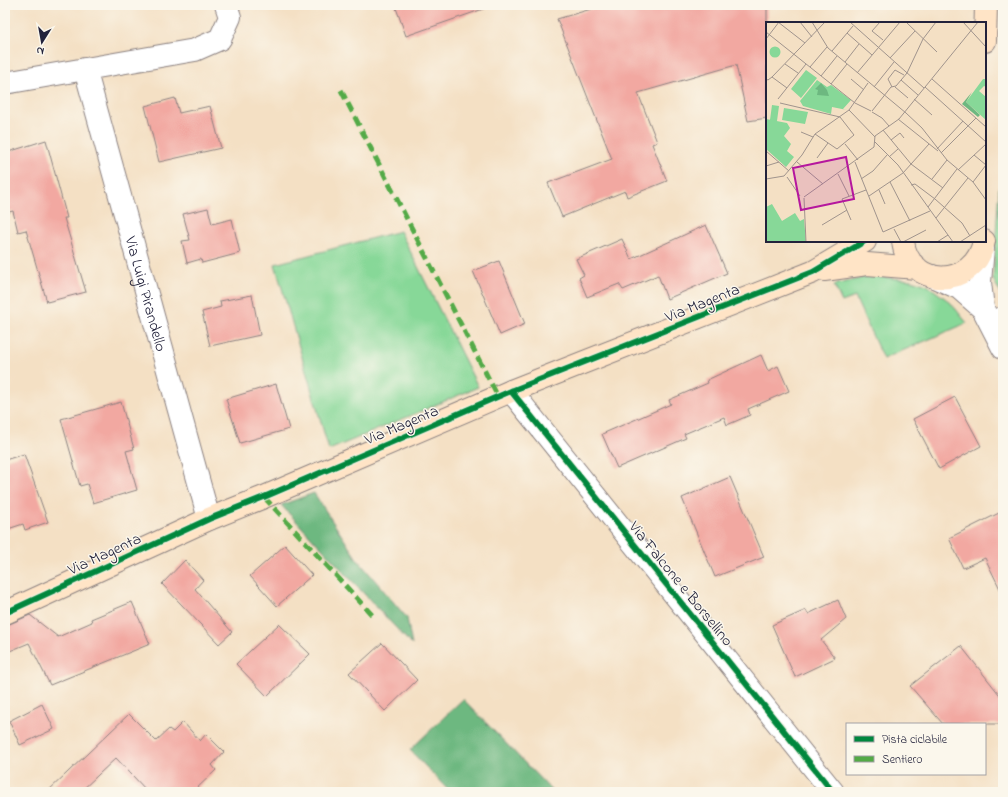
<svg xmlns="http://www.w3.org/2000/svg" width="1008" height="797" font-family="'Indie Flower',sans-serif">
  <style>
    .green { fill: #87d898; stroke: #547d6a }
    .forest { fill: #6db880; stroke: #486d5e }
    .building { fill: #f2a8a1 }
    .lines { fill: none; stroke-linecap: round; stroke-linejoin: round }
    .lane-casing { stroke: #8b8180; stroke-width: 16 }
    .street-casing { stroke: #8b8180; stroke-width: 24 }
    .secondary-casing { stroke: #8b8180; stroke-width: 24 }
    .lane { stroke: #fff; stroke-width: 15 }
    .street { stroke: #fff; stroke-width: 22 }
    .secondary { stroke: #ffe4c6; stroke-width: 22 }
    .quiet { stroke: #53aa46; stroke-width: 5; stroke-dasharray: 10 5; stroke-linecap: butt }
    .cycleway-casing { stroke: #fbf7ec; stroke-width: 8 }
    .cycleway { stroke: #00873e; stroke-width: 6 }
    .labels { text-anchor: middle; stroke-width: 3; stroke-linejoin: round; paint-order: stroke }
    .street-label { font-size: 16px; fill: #22223b; stroke: #fbf7ec }
    .inset-road { fill: none; stroke: #a0948d; stroke-width: 1 }
    .view { fill: #b5179e; fill-opacity: 0.15; stroke: #b5179e; stroke-width: 2 }
    .inset-edge { fill: none; stroke: #22223b; stroke-width: 2 }
  </style>
  <rect width="100%" height="100%" fill="#fbf7ec"/>
  <filter id="ink" filterUnits="userSpaceOnUse"><feTurbulence type="fractalNoise" baseFrequency=".025" numOctaves="2"/><feDisplacementMap in="SourceGraphic" scale="8" xChannelSelector="R" yChannelSelector="G"/><feConvolveMatrix kernelMatrix="1 2 1 2 8 2 1 2 1" color-interpolation-filters="sRGB"/></filter>
  <filter id="wash" filterUnits="userSpaceOnUse"><feTurbulence type="fractalNoise" baseFrequency=".012" numOctaves="4" result="noise"/><feDisplacementMap in="SourceGraphic" scale="16" xChannelSelector="R" yChannelSelector="G"/><feGaussianBlur stdDeviation="0.9" result="paint"/><feColorMatrix in="noise" values="0 0 0 0 0 0 0 0 0 0 0 0 0 0 0 0 0 1.4 0 .05"/><feComposite in="paint" operator="in"/></filter>
  <g filter="url(#wash)">
    <rect width="100%" height="100%" fill="#f4e0c4"/>
    <path class="green" d="M 1003,186 L 1003,293 L 1001,294 L 993,279 L 999,188 Z
      M 400,231 L 478,387 L 329,450 L 275,264 Z
      M 870,276 L 911,280 L 927,285 L 950,302 L 967,323 L 883,359 L 855,297 L 842,302 L 834,285 Z"/>
    <path class="forest" d="M 314,493 L 357,559 L 407,618 L 412,645 L 281,505 Z
      M 463,699 L 553,792 L 450,792 L 410,750 Z"/>
    <g id="blocks">
      <path class="building" d="M 395,5 L 485,5 L 486,8 L 406,36 Z
        M 605,5 L 767,5 L 767,118 L 748,121 L 736,65 L 638,93 L 657,142 L 652,144 L 667,181 L 627,197 L 625,191 L 562,217 L 548,183 L 612,159 L 557,19 Z
        M 175,98 L 179,113 L 210,106 L 221,148 L 159,162 L 145,106 Z
        M 46,140 L 67,218 L 64,218 L 86,292 L 47,302 L 26,230 L 18,232 L 13,211 L 5,213 L 5,153 Z
        M 208,208 L 212,224 L 232,219 L 240,253 L 202,263 L 201,259 L 187,263 L 182,241 L 190,240 L 183,214 Z
        M 706,225 L 727,273 L 667,299 L 658,275 L 623,290 L 619,284 L 587,297 L 579,278 L 584,275 L 576,259 L 622,239 L 631,259 Z
        M 499,261 L 525,324 L 500,335 L 473,271 Z
        M 252,295 L 260,335 L 210,346 L 202,312 L 221,307 L 220,301 Z
        M 761,355 L 768,371 L 778,366 L 789,391 L 748,409 L 750,415 L 727,425 L 724,417 L 684,434 L 686,438 L 617,468 L 602,434 L 671,404 L 669,400 L 708,383 L 707,380 Z
        M 276,384 L 289,429 L 240,443 L 226,399 Z
        M 955,397 L 981,446 L 939,469 L 913,419 Z
        M 121,402 L 134,449 L 126,451 L 137,490 L 93,503 L 87,484 L 80,486 L 61,419 Z
        M 24,454 L 48,522 L 25,530 L 23,524 L 5,530 L 5,460 Z
        M 730,477 L 764,557 L 715,577 L 682,498 Z
        M 1003,511 L 1003,595 L 985,558 L 963,568 L 949,538 Z
        M 285,545 L 312,575 L 277,606 L 250,576 Z
        M 185,560 L 203,580 L 195,589 L 232,632 L 219,644 L 162,584 Z
        M 838,600 L 846,619 L 821,640 L 835,658 L 795,677 L 772,625 L 806,610 L 808,614 Z
        M 132,602 L 150,644 L 50,685 L 29,643 L 5,653 L 5,626 L 30,615 L 58,637 L 92,622 L 91,619 Z
        M 279,624 L 310,654 L 267,696 L 236,664 Z
        M 382,643 L 417,680 L 385,711 L 349,673 Z
        M 961,646 L 1003,699 L 1003,724 L 943,724 L 910,686 Z
        M 42,704 L 54,729 L 20,745 L 9,721 Z
        M 129,714 L 156,741 L 169,729 L 173,732 L 183,722 L 200,741 L 206,734 L 224,752 L 212,765 L 216,770 L 193,792 L 148,792 L 116,758 L 80,792 L 47,792 Z"/>
    </g>
  </g>
  <g filter="url(#ink)">
    <use href="#blocks" fill-opacity="0" stroke="#8b8180" stroke-width="1"/>
    <g class="lines">
      <defs>
        <path id="lane" d="M 989,319 L 1003,314"/>
        <g id="street">
          <path id="s1" d="M 85,69 L 209,519"/>
          <path d="M 5,83 L 195,50 L 220,39 L 230,17 L 226,5"/>
          <path d="M 983,248 L 980,282 L 983,309 L 1003,348"/>
          <path d="M 932,276 L 959,288 L 983,309"/>
          <path d="M 511,391 L 833,792"/>
        </g>
        <path id="secondary" d="M 985,41 L 986,5
          M 903,241 C 908,289 975,290 984,241
          M 824,270 L 867,264 L 917,268
          M 5,613 L 209,519 L 264,497 L 511,391 L 813,272 L 865,241"/>
      </defs>
      <use href="#lane" class="lane-casing"/>
      <use href="#street" class="street-casing"/>
      <use href="#secondary" class="secondary-casing"/>
      <use href="#lane" class="lane"/>
      <use href="#street" class="street"/>
      <use href="#secondary" class="secondary"/>
      <path class="quiet" d="M 341,90 L 498,397
        M 264,497 L 374,617"/>
      <defs>
        <path id="cycleway" d="M 511,391 L 833,792
          M 5,613 L 209,519 L 264,497 L 511,391 L 813,272 L 865,241"/>
      </defs>
      <use href="#cycleway" class="cycleway-casing"/>
      <use href="#cycleway" class="cycleway"/>
    </g>
  </g>
  <g class="labels">
    <g class="street-label">
      <text dy="6" stroke="none"><textPath href="#s1" startOffset="233">Via Luigi Pirandello</textPath></text>
      <text transform="translate(702 302) rotate(-22)" y="6">Via Magenta</text>
      <text transform="translate(401 424) rotate(-23)" y="6">Via Magenta</text>
      <text transform="translate(104 553) rotate(-25)" y="6">Via Magenta</text>
      <text transform="translate(682 583) rotate(51)" y="6">Via Falcone e Borsellino</text>
    </g>
  </g>
  <g transform="translate(766 22)">
    <rect width="220" height="220" fill="#f4e0c4"/>
    <path d="M3.5 30a5.5 5.5 0 1 1 11 0a5.5 5.5 0 1 1-11 0ZM 40,48 L 51,56 L 35,76 L 25,67 ZM 217,57 L 220,57 L 220,65 L 218,64 L 213,69 L 220,75 L 220,98 L 200,80 ZM 51,58 L 61,65 L 65,63 L 85,78 L 77,87 L 81,88 L 66,85 L 65,92 L 37,84 L 34,79 ZM 6,83 L 13,84 L 11,99 L 4,98 ZM 18,86 L 42,90 L 39,102 L 16,98 ZM 0,97 L 21,101 L 24,106 L 18,114 L 25,122 L 21,129 L 28,135 L 20,145 L 0,127 ZM 6,182 L 16,199 L 29,191 L 34,199 L 38,197 L 40,220 L 0,220 L 0,185 Z" fill="#87d898"/>
    <path d="M 55,61 L 61,68 L 63,74 L 51,73 L 52,68 L 49,67 ZM 206,70 L 200,80 L 214,93 L 212,95 L 196,82 Z" fill="#6db880"/>
    <path class="inset-road" d="M 12,0 L 39,21M 34,0 L 46,15M 46,0 L 62,26 L 140,91 L 156,106 L 181,138 L 207,160 L 220,178M 84,0 L 158,66M 114,0 L 106,9 L 117,18M 140,0 L 171,30M 197,0 L 220,25M 0,10 L 89,81 L 105,89M 81,11 L 106,33M 0,17 L 13,0M 66,29 L 87,4M 124,36 L 149,9M 79,40 L 93,22M 19,42 L 32,51M 44,45 L 61,25M 91,51 L 134,0M 55,54 L 71,34M 6,55 L 21,66M 0,57 L 2,58 L 6,55 L 59,0M 85,57 L 98,68M 166,57 L 220,105M 135,58 L 152,73M 65,62 L 81,42M 108,65 L 128,40M 126,65 L 122,57 L 129,48 L 138,53M 129,65 L 142,76M 159,65 L 220,120M 12,77 L 40,42M 148,77 L 166,93M 14,81 L 74,95 L 88,113 L 71,127 L 49,112M 83,88 L 109,115M 106,89 L 125,65 L 130,64 L 141,51 L 157,17 L 170,0M 106,90 L 116,96 L 123,104M 132,97 L 172,129M 117,108 L 145,142 L 177,166M 35,110 L 47,115M 125,118 L 134,111 L 138,116M 109,120 L 132,143 L 187,220M 79,122 L 92,138M 171,127 L 197,99M 0,129 L 23,149M 175,131 L 210,96M 208,133 L 220,143M 123,135 L 132,127M 51,136 L 62,121M 31,140 L 57,162M 89,140 L 117,210 L 164,189M 0,144 L 13,140M 192,148 L 220,122M 72,152 L 83,174M 18,154 L 36,133 L 49,112 L 83,88 L 102,61M 21,155 L 34,174M 0,157 L 18,154M 95,157 L 107,149 L 121,133M 166,157 L 181,138M 124,160 L 144,199M 207,160 L 220,143M 145,163 L 149,162 L 169,177 L 196,201 L 204,214M 113,168 L 119,182M 103,174 L 137,151 L 163,122M 38,175 L 108,125 L 109,114 L 133,97 L 212,0M 38,176 L 40,220M 162,185 L 191,147M 170,196 L 202,156M 85,198 L 76,177 L 100,168M 56,203 L 81,188M 128,207 L 135,220M 137,220 L 160,208M 171,220 L 182,213M 194,220 L 220,203"/>
    <path class="view" d="M 80,135 L 88,177 L 35,188 L 27,146 Z"/>
    <rect width="220" height="220" class="inset-edge"/>
  </g>
  <rect width="1008" height="797" fill="none" stroke="#fbf7ec" stroke-width="20"/>
  <rect x="846" y="723" width="140" height="52" fill="#fbf7ec" stroke="#a4a2a5"/>
  <rect x="854" y="736" width="20" height="6" fill="#00873e" stroke="#a4a2a5"/>
  <text x="882" y="743" font-size="12" fill="#22223b">Pista ciclabile</text>
  <rect x="854" y="756" width="20" height="6" fill="#53aa46" stroke="#a4a2a5"/>
  <text x="882" y="763" font-size="12" fill="#22223b">Sentiero</text>
  <g transform="translate(42 42) rotate(191)" stroke="#fbf7ec" stroke-width="3" paint-order="stroke">
  <path d="M0-3L7 15L0 10L-7 15Z" fill="#22223b"/>
  <text y="-6" font-size="11" font-weight="bold" text-anchor="middle" fill="#22223b">N</text>
  </g>
</svg>
